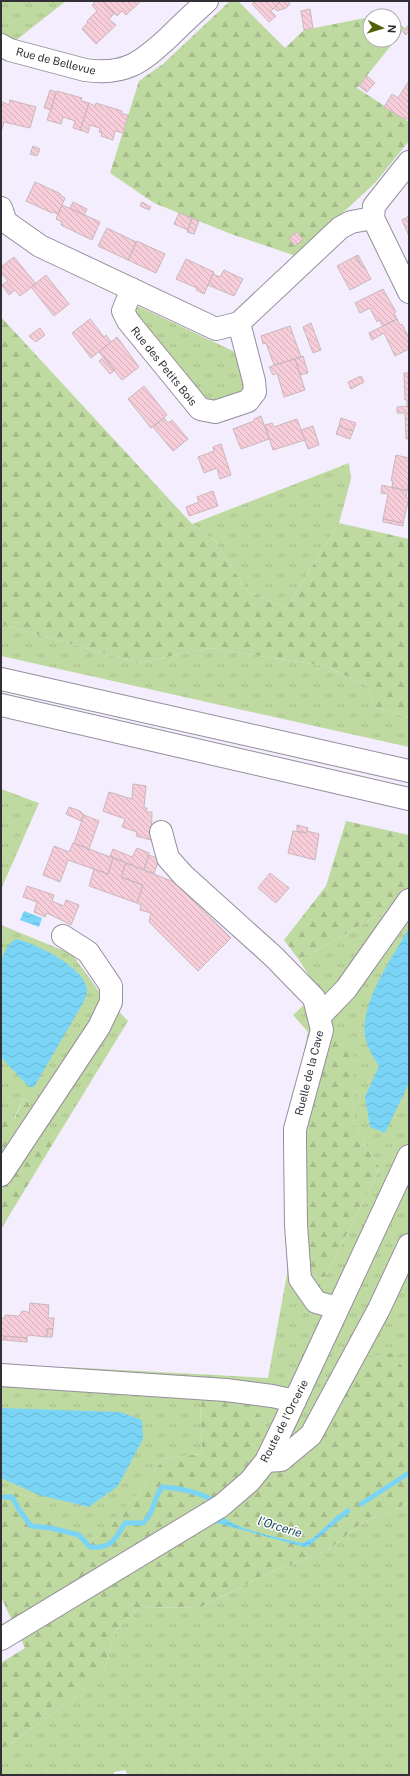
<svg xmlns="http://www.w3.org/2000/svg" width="410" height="1776" font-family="'Public Sans',sans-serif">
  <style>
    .grass { fill: url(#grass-tufts) }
    .forest { fill: url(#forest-firs) }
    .water { fill: url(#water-waves) }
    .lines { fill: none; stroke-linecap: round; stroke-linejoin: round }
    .stream { stroke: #79d4f6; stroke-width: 5 }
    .building { fill: url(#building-back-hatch); stroke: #cab7bc }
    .minor-casing { stroke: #948e9d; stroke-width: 24 }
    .highway-casing { stroke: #948e9d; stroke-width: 24 }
    .minor { stroke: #fff; stroke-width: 22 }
    .highway { stroke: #fff; stroke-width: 22 }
    .labels { text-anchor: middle; stroke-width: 3; stroke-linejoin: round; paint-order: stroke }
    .street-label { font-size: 11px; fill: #322f36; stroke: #fff }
    .water-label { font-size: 12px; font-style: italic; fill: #13485a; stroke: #fff }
  </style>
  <defs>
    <pattern id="grass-tufts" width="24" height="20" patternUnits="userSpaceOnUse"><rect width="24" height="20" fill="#bfdaa0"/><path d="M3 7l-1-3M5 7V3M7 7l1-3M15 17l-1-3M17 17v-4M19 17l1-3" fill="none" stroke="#a5bb8a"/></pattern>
    <pattern id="forest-firs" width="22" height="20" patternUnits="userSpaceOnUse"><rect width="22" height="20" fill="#bfdaa0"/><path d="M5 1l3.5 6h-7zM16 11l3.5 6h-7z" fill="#a5bb8a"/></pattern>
    <pattern id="water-waves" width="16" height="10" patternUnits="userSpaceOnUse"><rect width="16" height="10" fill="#79d4f6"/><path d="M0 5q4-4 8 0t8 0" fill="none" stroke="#69b6d4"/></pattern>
    <pattern id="building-back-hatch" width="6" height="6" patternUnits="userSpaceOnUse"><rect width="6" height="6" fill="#f7cdda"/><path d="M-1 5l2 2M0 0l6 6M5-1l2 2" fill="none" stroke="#d4b0bc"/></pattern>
  </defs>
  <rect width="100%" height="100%" fill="#f3edfd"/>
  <path class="grass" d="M 1,1 L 66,1 L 1,52 Z
    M 135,307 L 140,307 L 233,351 L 239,358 L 245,390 L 217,403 L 206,402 L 132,310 Z
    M 349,463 L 351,479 L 339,523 L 286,609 L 247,591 L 215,541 L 192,524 Z
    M 1,624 L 138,663 L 210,648 L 325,666 L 368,686 L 373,706 L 409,718 L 409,747 L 1,656 Z
    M 1,789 L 39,803 L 2,887 L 1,900 Z
    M 409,878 L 409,1456 L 406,1432 L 409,1377 L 308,1450 L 281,1474 L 200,1399 L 202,1454 L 164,1458 L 136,1496 L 86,1549 L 35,1498 L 1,1489 L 1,1386 L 64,1388 L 65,1367 L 268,1378 L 287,1274 L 324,1279 L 380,1168 L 354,1124 L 352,1036 L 288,1133 L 308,1032 L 293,1015 L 319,991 L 299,960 L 391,908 Z
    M 1,925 L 72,954 L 98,990 L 128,1021 L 57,1137 L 24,1098 L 14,1118 L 1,1112 Z
    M 409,1502 L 409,1775 L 128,1775 L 125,1770 L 114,1772 L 113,1775 L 1,1775 L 1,1750 L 74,1699 L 104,1672 L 115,1632 L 139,1607 L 199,1608 L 271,1572 L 328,1550 L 363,1522 L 395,1510 Z"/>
  <path class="forest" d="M 230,1 L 238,1 L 285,48 L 304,30 L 370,17 L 370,40 L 394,40 L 394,21 L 405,28 L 357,88 L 409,122 L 409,141 L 375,183 L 296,256 L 231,234 L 154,203 L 110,173 L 139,81 L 163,64 Z
    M 1,317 L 192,524 L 215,541 L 247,591 L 286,609 L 339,523 L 409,539 L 409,718 L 373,706 L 368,686 L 325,666 L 210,648 L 138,663 L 1,624 Z
    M 346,821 L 409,835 L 409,878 L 391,908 L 299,960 L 284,940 L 326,886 Z
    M 353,1035 L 354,1124 L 380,1168 L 324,1279 L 287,1274 L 288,1133 L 332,1042 Z
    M 24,1098 L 57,1137 L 1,1229 L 1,1112 L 15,1118 Z
    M 393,1353 L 409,1377 L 406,1432 L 409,1456 L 409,1502 L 395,1510 L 363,1522 L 328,1550 L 271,1572 L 199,1608 L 139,1607 L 115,1632 L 104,1672 L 74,1699 L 1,1750 L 1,1663 L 25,1648 L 1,1597 L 1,1489 L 35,1498 L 86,1548 L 136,1496 L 164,1458 L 202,1454 L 200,1399 L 246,1401 L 262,1418 L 259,1453 L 281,1473 L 308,1450 L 364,1357 Z"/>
  <path class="water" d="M 24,911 L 42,918 L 39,927 L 20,920 Z
    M 409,928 L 409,1083 L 385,1133 L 370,1127 L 365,1097 L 379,1066 C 373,1057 367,1047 365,1036 C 360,1002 393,957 409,928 Z
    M 16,939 C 35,943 87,968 87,991 C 87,995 84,1000 83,1003 L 34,1087 L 29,1087 L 1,1057 L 1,963 C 4,952 6,945 16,939 Z
    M 1,1408 L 120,1412 L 142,1420 L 143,1439 L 118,1486 L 89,1507 L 39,1495 L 1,1478 Z
    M 338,1515 L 343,1517 L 309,1546 L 304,1547 L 213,1522 L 222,1516 C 237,1530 281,1538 302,1543 L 313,1538 Z"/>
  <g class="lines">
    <path class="stream" d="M 1,1497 L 12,1497 L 20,1511 L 31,1526 L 51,1528 L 79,1535 L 90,1547 C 111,1549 115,1540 125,1523 L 143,1523 C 155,1512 152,1501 162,1487 C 179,1488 194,1491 209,1498
      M 361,1504 L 409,1473
      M 336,1520 L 348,1511"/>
  </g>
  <path class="building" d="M 96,1 L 102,1 L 114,14 L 109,19 L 116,25 L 96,44 L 82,29 L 88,22 L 87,21 L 97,11 L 92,5 Z
    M 102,1 L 141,1 L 126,15 L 122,11 L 117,16 Z
    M 255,1 L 281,1 L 271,11 L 276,16 L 269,22 L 252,4 Z
    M 281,1 L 289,1 L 290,4 L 286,8 L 277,11 L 274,8 Z
    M 310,9 L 313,28 L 304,30 L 301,11 Z
    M 409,24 L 409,31 L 406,35 L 403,32 Z
    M 367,76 L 375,83 L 367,92 L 359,86 Z
    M 409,81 L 409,116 L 406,120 L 384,107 L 392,94 L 398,98 Z
    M 50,90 L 56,92 L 51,110 L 44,108 Z
    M 57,91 L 82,98 L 81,101 L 89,103 L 80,130 L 73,128 L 75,121 L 63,117 L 61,124 L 47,120 Z
    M 10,100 L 36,107 L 30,128 L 4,122 L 1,132 L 1,105 L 2,102 L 9,105 Z
    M 89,103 L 95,106 L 96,103 L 122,111 L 121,113 L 128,115 L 123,133 L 115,131 L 113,140 L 101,136 L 102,133 L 99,132 L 100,128 L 90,125 L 88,133 L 80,130 Z
    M 33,146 L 40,149 L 37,156 L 30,154 Z
    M 35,182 L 61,194 L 60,195 L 65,198 L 58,214 L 53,212 L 52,213 L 26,201 Z
    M 73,202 L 87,209 L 84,215 L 70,208 Z
    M 142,202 L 151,207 L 149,210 L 140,206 Z
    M 62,205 L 100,222 L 92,240 L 61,225 L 62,222 L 56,219 Z
    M 179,213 L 192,218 L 188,230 L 174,224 Z
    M 409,216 L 409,236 L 402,220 Z
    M 192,218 L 199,221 L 194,234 L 187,232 Z
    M 107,228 L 136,242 L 128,260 L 98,246 Z
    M 297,232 L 303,240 L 295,246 L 289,238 Z
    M 137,241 L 165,254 L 156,273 L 128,260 Z
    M 358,255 L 364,266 L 362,267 L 356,256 Z
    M 356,256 L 362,267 L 364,266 L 371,279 L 350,290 L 337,266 Z
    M 14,257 L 36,284 L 20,296 L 15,290 L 9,295 L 2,285 L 8,281 L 1,273 L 1,267 Z
    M 186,259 L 214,272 L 204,294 L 196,290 L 197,288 L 176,279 Z
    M 224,270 L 243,279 L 234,296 L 208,285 L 213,274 L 220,277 Z
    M 46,275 L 69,304 L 54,316 L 31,287 Z
    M 383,289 L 396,312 L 394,313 L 397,319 L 383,326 L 379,320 L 377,322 L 370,308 L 360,313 L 355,303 Z
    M 90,319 L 104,337 L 106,335 L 111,342 L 91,358 L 72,333 Z
    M 397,319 L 400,325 L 402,324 L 409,338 L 409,349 L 395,356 L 384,333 L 372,340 L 369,333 Z
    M 311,323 L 321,350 L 313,353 L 303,327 Z
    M 290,326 L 301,357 L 274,365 L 266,343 L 263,344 L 261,336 Z
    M 40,328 L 45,335 L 36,342 L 29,336 Z
    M 117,337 L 139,367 L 122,380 L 99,352 Z
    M 303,356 L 308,373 L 300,375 L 295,359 Z
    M 104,357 L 115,370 L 110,374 L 99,361 Z
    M 295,359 L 305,390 L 284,397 L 277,373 L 273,375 L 269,367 Z
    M 404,373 L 409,373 L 409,406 L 407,406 L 407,400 L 405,400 Z
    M 361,376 L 364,382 L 351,389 L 348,382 Z
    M 144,386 L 167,415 L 151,428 L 128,399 Z
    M 407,406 L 409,406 L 409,439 L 406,439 L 405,413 L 397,413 L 397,407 Z
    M 261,416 L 269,439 L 241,449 L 233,429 L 254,421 L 254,419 Z
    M 164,418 L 168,423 L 172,420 L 188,439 L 173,451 L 153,427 Z
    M 341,418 L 356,423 L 353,431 L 339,426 Z
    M 297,419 L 305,440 L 273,450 L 265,425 L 272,423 L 274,427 Z
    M 313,426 L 319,445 L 308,449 L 301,430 Z
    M 339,426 L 353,431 L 350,439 L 336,434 Z
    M 221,444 L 231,475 L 220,479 L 217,468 L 204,473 L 198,457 L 214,451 L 213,447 Z
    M 396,455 L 409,458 L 409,484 L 407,491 L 392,487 L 393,481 L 391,481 Z
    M 382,485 L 407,491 L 406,498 L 409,498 L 403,523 L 383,519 L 388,494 L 381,493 Z
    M 213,491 L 218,506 L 189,516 L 186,507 L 199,502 L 197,497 Z
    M 383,519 L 403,523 L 403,526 L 383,522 Z
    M 133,784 L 146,786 L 144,808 L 147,808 L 146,812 L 152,812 L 151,840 L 136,836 L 137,832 L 122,827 L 125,819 L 103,811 L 109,792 L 132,799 Z
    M 69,807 L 80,811 L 84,815 L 81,821 L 66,814 Z
    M 84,815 L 99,821 L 89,849 L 74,843 Z
    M 297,825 L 308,828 L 306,833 L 297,831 Z
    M 293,831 L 306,833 L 307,831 L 319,834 L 315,860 L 288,853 Z
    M 73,843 L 113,858 L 108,874 L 68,860 L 60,882 L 43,875 L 54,846 L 69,852 Z
    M 137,848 L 149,853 L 144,870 L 110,856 L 113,849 L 132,857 Z
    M 149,855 L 159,859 L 154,874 L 144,870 Z
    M 113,858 L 126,863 L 121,877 L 143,885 L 137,903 L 89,886 L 94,869 L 108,874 Z
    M 126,863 L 174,882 L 231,938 L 198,971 L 149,922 L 151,913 L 140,910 L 141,905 L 137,903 L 143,885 L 121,877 Z
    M 270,873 L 289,888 L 276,903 L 258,888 Z
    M 27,886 L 54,895 L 52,901 L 64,906 L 66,900 L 79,905 L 71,925 L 47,913 L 45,917 L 34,912 L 37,902 L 23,897 Z
    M 30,1303 L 49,1305 L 48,1318 L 54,1318 L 53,1329 L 47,1329 L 47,1337 L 28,1335 L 27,1338 L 4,1336 L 4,1340 L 1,1340 L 1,1318 L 5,1318 L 5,1315 L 19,1316 L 22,1311 L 28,1312 L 29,1314 Z
    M 47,1329 L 53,1329 L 52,1337 L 47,1337 Z
    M 4,1336 L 27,1338 L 27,1342 L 4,1340 Z"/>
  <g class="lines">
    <defs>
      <path id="minor" d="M 1,45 L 10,50 L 85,70 C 125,76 142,62 169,37 C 181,25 194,13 207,1
        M 409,162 L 374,206 L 373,218 L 409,292
        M 1,208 L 6,222 L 40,246 L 216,329 L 239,323 L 340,228 L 351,222 L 373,218
        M 132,289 L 123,311 L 128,321 L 200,409 L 215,412 L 248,401 L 255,392 L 254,381 L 239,323
        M 161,832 L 168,858 L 183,875 L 274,957 L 314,998 L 322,1030 L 295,1129 L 295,1142 L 296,1225 L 300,1279 L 316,1302 L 338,1308
        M 319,1017 L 346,989 L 409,900
        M 1,1175 L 99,1027 L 111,1002 L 111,986 L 88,952 L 63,936
        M 1,1375 L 226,1390 L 272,1396 L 295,1401
        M 266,1461 L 281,1460 L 311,1435 L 379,1309 L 409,1245
        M 1,1639 L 221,1506 L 250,1481 L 266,1461 L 284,1424 L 409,1156"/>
      <path id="highway" d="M 1,679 L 409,771
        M 1,705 L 409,799"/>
    </defs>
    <use href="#minor" class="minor-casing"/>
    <use href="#highway" class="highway-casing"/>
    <use href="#minor" class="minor"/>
    <use href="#highway" class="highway"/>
  </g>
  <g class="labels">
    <g class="street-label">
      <text transform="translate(56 61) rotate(14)" y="4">Rue de Bellevue</text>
      <text transform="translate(164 366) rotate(51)" y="4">Rue des Petits Bois</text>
      <text transform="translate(309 1073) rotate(-76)" y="4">Ruelle de la Cave</text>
      <text transform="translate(284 1421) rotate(-63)" y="4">Route de l'Orcerie</text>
    </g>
    <g class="water-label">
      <text transform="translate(280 1527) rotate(17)" y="4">l'Orcerie</text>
    </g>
  </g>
  <rect width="410" height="1776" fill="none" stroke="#322f36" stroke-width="4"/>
  <g transform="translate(382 28) rotate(95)"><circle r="19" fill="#ffffff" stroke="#adacaf"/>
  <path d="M0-3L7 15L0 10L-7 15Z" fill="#516106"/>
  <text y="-6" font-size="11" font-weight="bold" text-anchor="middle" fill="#322f36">N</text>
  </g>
</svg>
